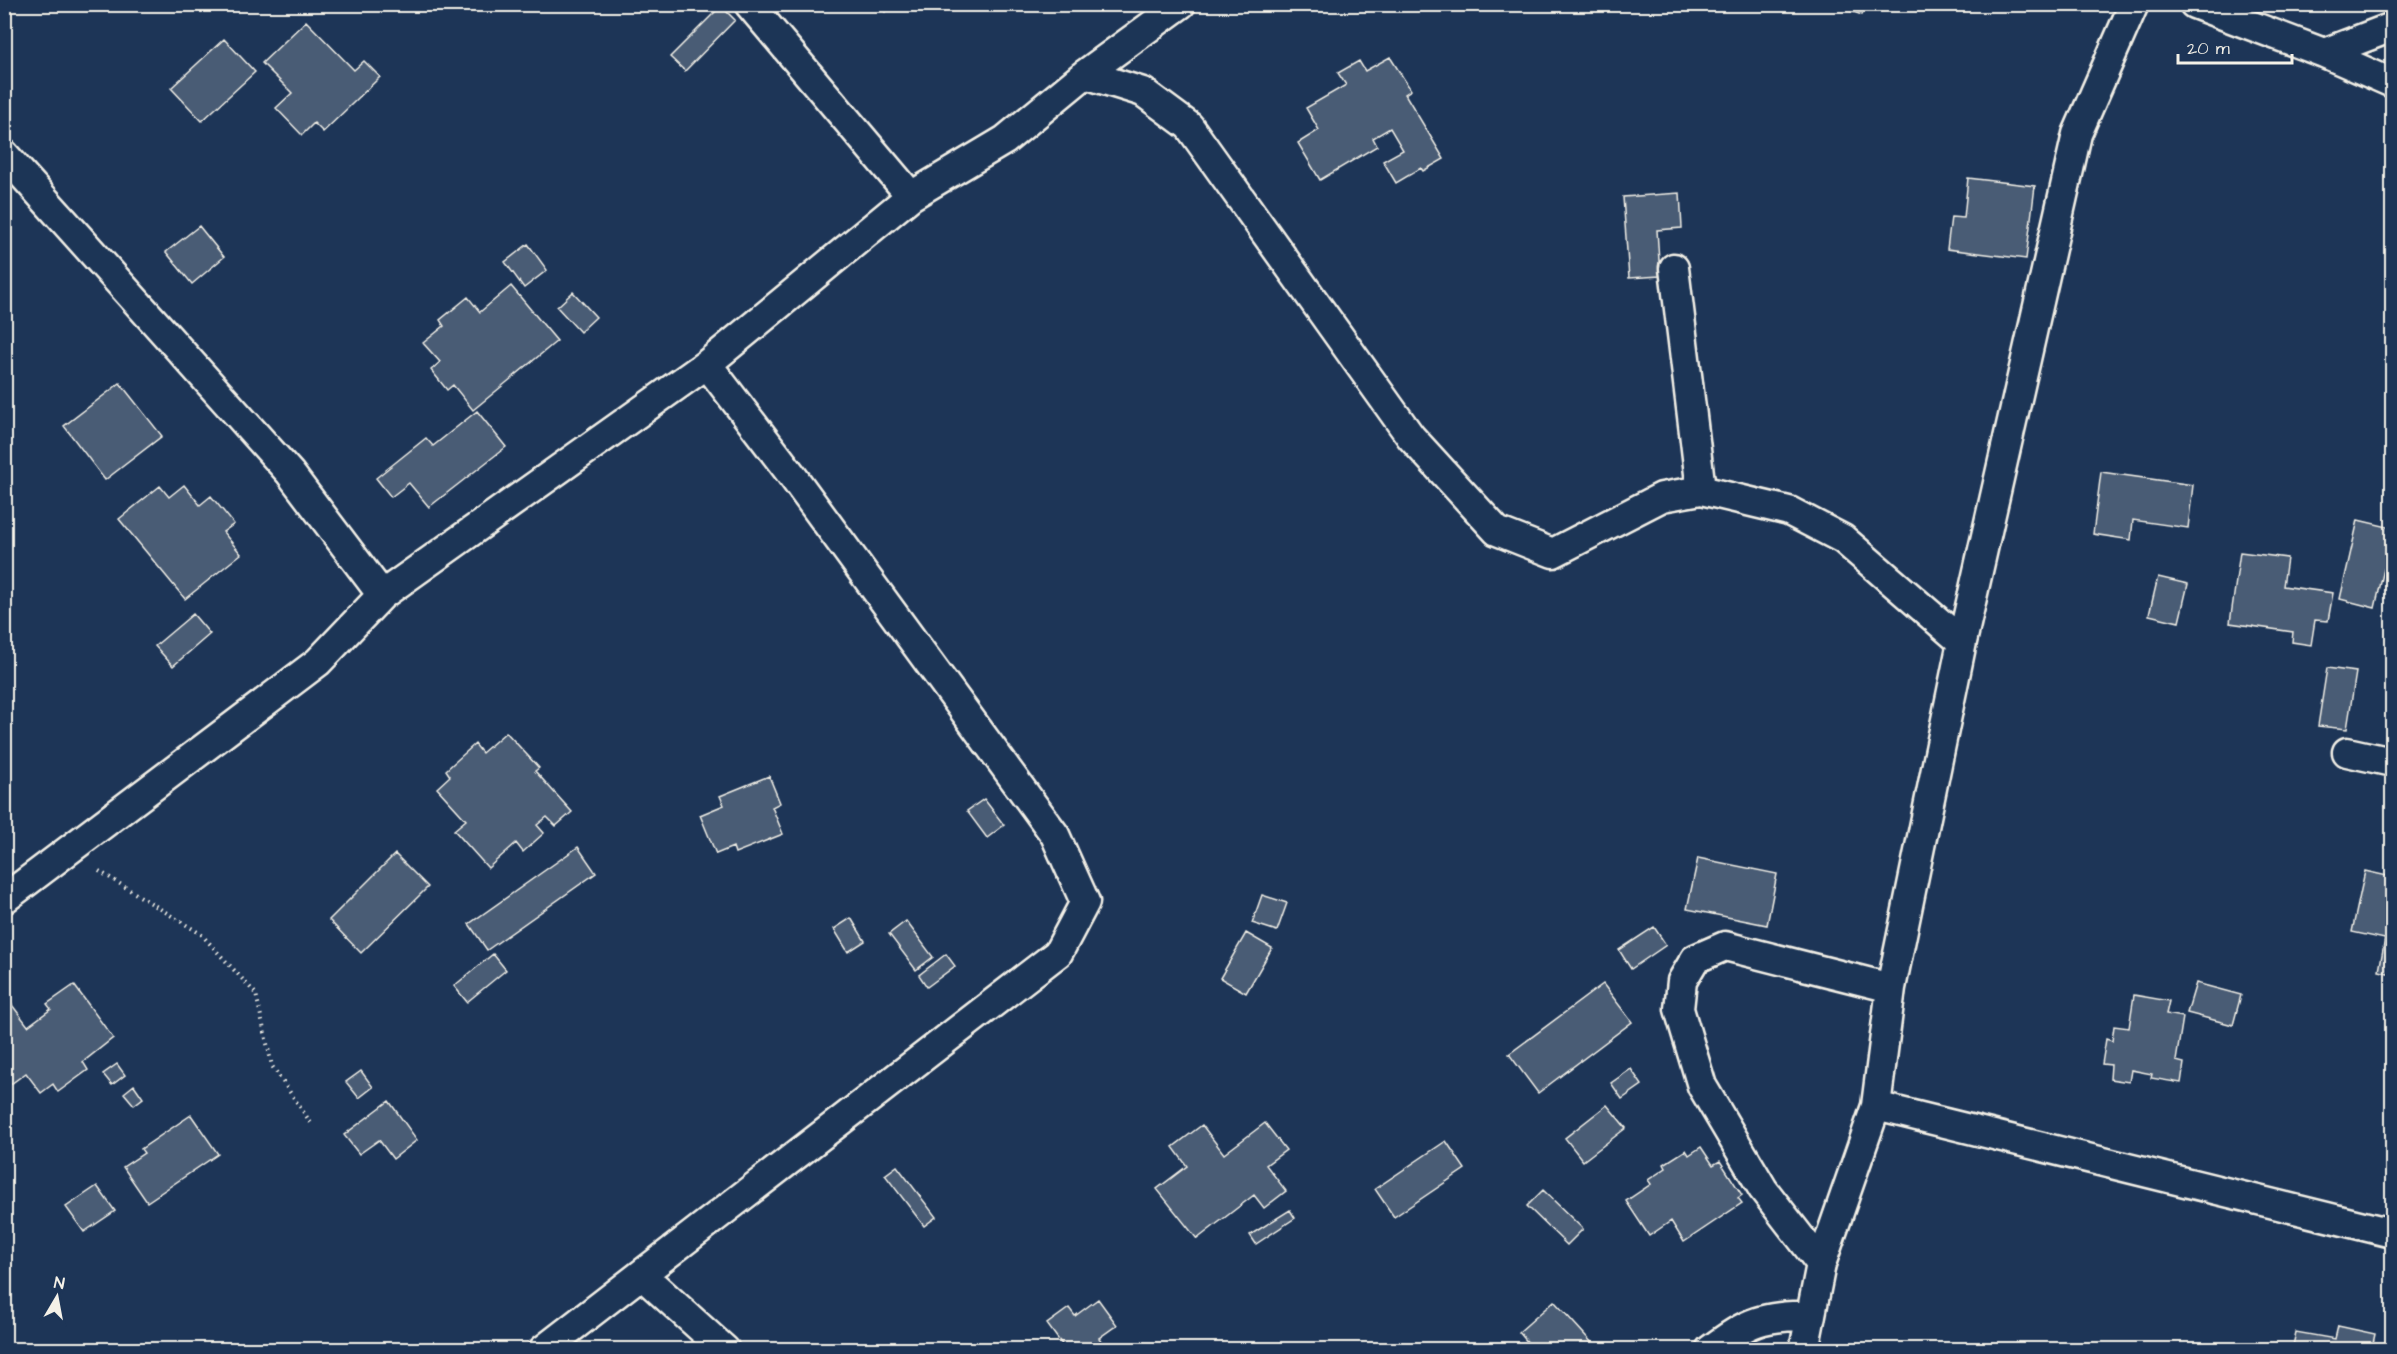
<svg xmlns="http://www.w3.org/2000/svg" width="2397" height="1354" font-family="'Architects Daughter',sans-serif">
  <style>
    .building { fill: #485b74; stroke: #f4f1e8; stroke-width: 1.5 }
    .lines { fill: none; stroke-linecap: round; stroke-linejoin: round }
    .street-casing { stroke: #f4f1e8; stroke-width: 33 }
    .path { stroke: #f4f1e8; stroke-width: 4; stroke-dasharray: 1.5 4.5; stroke-linecap: butt }
    .street { stroke: #1d3557; stroke-width: 28 }
  </style>
  <rect width="100%" height="100%" fill="#1d3557"/>
  <filter id="ink" filterUnits="userSpaceOnUse"><feTurbulence type="fractalNoise" baseFrequency=".0167" numOctaves="2"/><feDisplacementMap in="SourceGraphic" scale="12" xChannelSelector="R" yChannelSelector="G"/><feConvolveMatrix kernelMatrix="1 2 1 2 8 2 1 2 1" color-interpolation-filters="sRGB"/></filter>
  <g filter="url(#ink)">
    <path class="building" d="M 878,4 L 893,4 L 885,12 Z
      M 1831,4 L 1865,4 L 1862,15 Z
      M 721,6 L 735,20 L 685,71 L 670,57 Z
      M 306,21 L 354,70 L 364,61 L 380,77 L 323,132 L 314,123 L 302,135 L 276,108 L 292,93 L 262,63 Z
      M 224,39 L 255,72 L 202,121 L 171,88 Z
      M 1390,57 L 1411,90 L 1405,94 L 1444,159 L 1423,171 L 1421,168 L 1396,183 L 1383,161 L 1403,150 L 1390,128 L 1373,138 L 1377,146 L 1320,180 L 1298,143 L 1319,130 L 1306,108 L 1346,85 L 1338,73 L 1359,61 L 1365,71 Z
      M 1968,178 L 2035,186 L 2026,259 L 1947,249 L 1951,217 L 1964,218 Z
      M 1680,193 L 1682,228 L 1657,230 L 1660,276 L 1629,278 L 1623,197 Z
      M 199,226 L 224,257 L 192,284 L 166,252 Z
      M 528,244 L 547,270 L 524,288 L 505,262 Z
      M 511,286 L 557,341 L 473,410 L 453,385 L 447,390 L 431,370 L 440,362 L 423,343 L 444,326 L 440,320 L 468,297 L 480,312 Z
      M 573,292 L 596,317 L 580,332 L 557,307 Z
      M 120,383 L 162,436 L 105,480 L 64,426 Z
      M 477,411 L 506,447 L 429,507 L 409,483 L 391,497 L 376,478 L 426,438 L 433,446 Z
      M 2101,472 L 2193,485 L 2188,528 L 2133,520 L 2131,540 L 2093,534 Z
      M 184,485 L 200,505 L 211,496 L 234,524 L 223,532 L 241,554 L 185,599 L 119,519 L 160,486 L 169,497 Z
      M 2358,520 L 2392,528 L 2389,543 L 2392,544 L 2392,570 L 2384,569 L 2375,608 L 2340,599 Z
      M 2240,552 L 2287,558 L 2283,586 L 2333,593 L 2328,621 L 2315,620 L 2311,645 L 2292,642 L 2293,632 L 2230,623 Z
      M 2158,577 L 2188,584 L 2179,622 L 2149,615 Z
      M 193,614 L 210,634 L 173,666 L 155,646 Z
      M 2327,668 L 2356,672 L 2347,729 L 2318,726 Z
      M 506,732 L 539,768 L 535,771 L 572,812 L 556,826 L 547,817 L 537,825 L 544,833 L 523,852 L 516,843 L 488,868 L 454,830 L 466,820 L 437,788 L 450,776 L 446,770 L 475,744 L 482,753 Z
      M 769,776 L 780,803 L 772,807 L 783,834 L 735,853 L 733,847 L 716,854 L 700,815 L 724,805 L 720,796 Z
      M 984,799 L 1004,825 L 987,838 L 967,811 Z
      M 578,847 L 596,873 L 487,950 L 469,924 Z
      M 395,854 L 428,887 L 361,953 L 329,920 Z
      M 1698,858 L 1777,874 L 1767,925 L 1687,909 Z
      M 2365,871 L 2392,877 L 2392,974 L 2379,971 L 2385,939 L 2352,932 Z
      M 1262,895 L 1287,903 L 1277,931 L 1252,923 Z
      M 851,918 L 865,941 L 848,952 L 834,929 Z
      M 906,921 L 933,957 L 916,970 L 889,934 Z
      M 1654,927 L 1666,945 L 1631,969 L 1619,950 Z
      M 1246,933 L 1272,948 L 1246,993 L 1220,978 Z
      M 493,954 L 506,970 L 467,1002 L 454,986 Z
      M 946,954 L 955,966 L 927,987 L 919,975 Z
      M 2196,983 L 2241,995 L 2233,1025 L 2187,1013 Z
      M 1603,984 L 1632,1022 L 1538,1093 L 1509,1054 Z
      M 74,985 L 113,1038 L 83,1062 L 88,1070 L 58,1092 L 53,1084 L 41,1093 L 26,1073 L 4,1089 L 4,1004 L 9,1001 L 28,1026 L 51,1009 L 47,1004 Z
      M 2134,995 L 2169,1001 L 2166,1014 L 2183,1017 L 2176,1061 L 2184,1063 L 2181,1083 L 2151,1078 L 2152,1074 L 2131,1070 L 2129,1082 L 2110,1079 L 2111,1065 L 2102,1064 L 2106,1039 L 2112,1041 L 2114,1026 L 2129,1028 Z
      M 117,1064 L 125,1075 L 112,1085 L 103,1074 Z
      M 1631,1069 L 1642,1085 L 1622,1099 L 1611,1083 Z
      M 361,1071 L 373,1087 L 359,1098 L 346,1082 Z
      M 134,1085 L 143,1098 L 134,1105 L 124,1093 Z
      M 389,1101 L 417,1140 L 393,1159 L 379,1140 L 359,1154 L 344,1135 Z
      M 1607,1105 L 1626,1128 L 1583,1161 L 1565,1138 Z
      M 191,1115 L 218,1154 L 147,1202 L 123,1167 L 144,1153 L 141,1149 Z
      M 1265,1123 L 1286,1150 L 1266,1165 L 1286,1191 L 1264,1208 L 1254,1195 L 1197,1239 L 1157,1189 L 1187,1166 L 1173,1147 L 1202,1125 L 1224,1154 Z
      M 1446,1141 L 1465,1169 L 1394,1217 L 1375,1189 Z
      M 1701,1147 L 1713,1165 L 1720,1161 L 1742,1195 L 1738,1198 L 1742,1203 L 1684,1242 L 1671,1221 L 1649,1236 L 1626,1201 L 1651,1184 L 1648,1180 L 1666,1168 L 1664,1164 L 1686,1150 L 1689,1155 Z
      M 897,1166 L 936,1217 L 924,1226 L 885,1175 Z
      M 97,1186 L 115,1211 L 84,1232 L 66,1207 Z
      M 1543,1190 L 1583,1229 L 1567,1245 L 1527,1206 Z
      M 1290,1210 L 1295,1218 L 1256,1244 L 1250,1235 Z
      M 1098,1299 L 1117,1325 L 1099,1338 L 1104,1345 L 1097,1350 L 1066,1350 L 1047,1324 L 1069,1308 L 1075,1316 Z
      M 1554,1301 L 1593,1344 L 1586,1350 L 1534,1350 L 1519,1332 Z
      M 2338,1326 L 2375,1334 L 2372,1348 L 2382,1350 L 2292,1350 L 2296,1332 L 2335,1339 Z"/>
    <g class="lines">
      <defs>
        <path id="street" d="M 749,4 L 911,196
          M 2194,4 L 2324,53 L 2392,83
          M 2324,53 L 2392,27
          M 1085,74 L 1143,92 L 1189,126 L 1411,437 L 1497,531 L 1553,553 L 1662,497 L 1701,490 L 1789,511 L 1843,539 L 1962,642
          M 4,154 L 290,473 L 382,595
          M 1674,268 L 1701,490
          M 2347,752 L 2392,762
          M 4,899 L 318,662 L 382,595 L 707,364 L 911,196 L 1005,140 L 1085,74 L 1181,4
          M 1876,1106 L 2392,1233
          M 1821,1264 L 1763,1189 L 1702,1086 L 1679,1009 L 1682,981 L 1695,959 L 1725,946 L 1891,988
          M 642,1275 L 725,1350
          M 543,1350 L 1058,953 L 1085,902 L 1055,835 L 791,474 L 707,364
          M 1710,1350 C 1750,1320 1761,1317 1811,1315
          M 1804,1350 L 1821,1264 L 1876,1106 L 1891,988 L 1962,642 L 2077,134 L 2134,4"/>
      </defs>
      <use href="#street" class="street-casing"/>
      <path class="path" d="M 99,871 L 201,934 L 256,994 L 272,1066 L 311,1123"/>
      <use href="#street" class="street"/>
    </g>
  </g>
  <rect width="2397" height="1354" fill="none" stroke="#1d3557" stroke-width="24"/>
  <rect x="12" y="12" width="2373" height="1330" fill="none" stroke="#f4f1e8" stroke-width="2" filter="url(#ink)"/>
  <g transform="translate(57 1297) rotate(10)" stroke="#1d3557" stroke-width="4.5" paint-order="stroke">
  <path d="M0-4.5L10 22L0 15L-10 22Z" fill="#f4f1e8"/>
  <text y="-9" font-size="16" font-weight="bold" text-anchor="middle" fill="#f4f1e8">N</text>
  </g>
  <path d="M2178 54v9h114v-9" fill="none" stroke="#f4f1e8" stroke-width="3"/>
  <text x="2187" y="54" font-size="18" fill="#f4f1e8" stroke="#1d3557" stroke-width="4.5" paint-order="stroke">20 m</text>
</svg>
